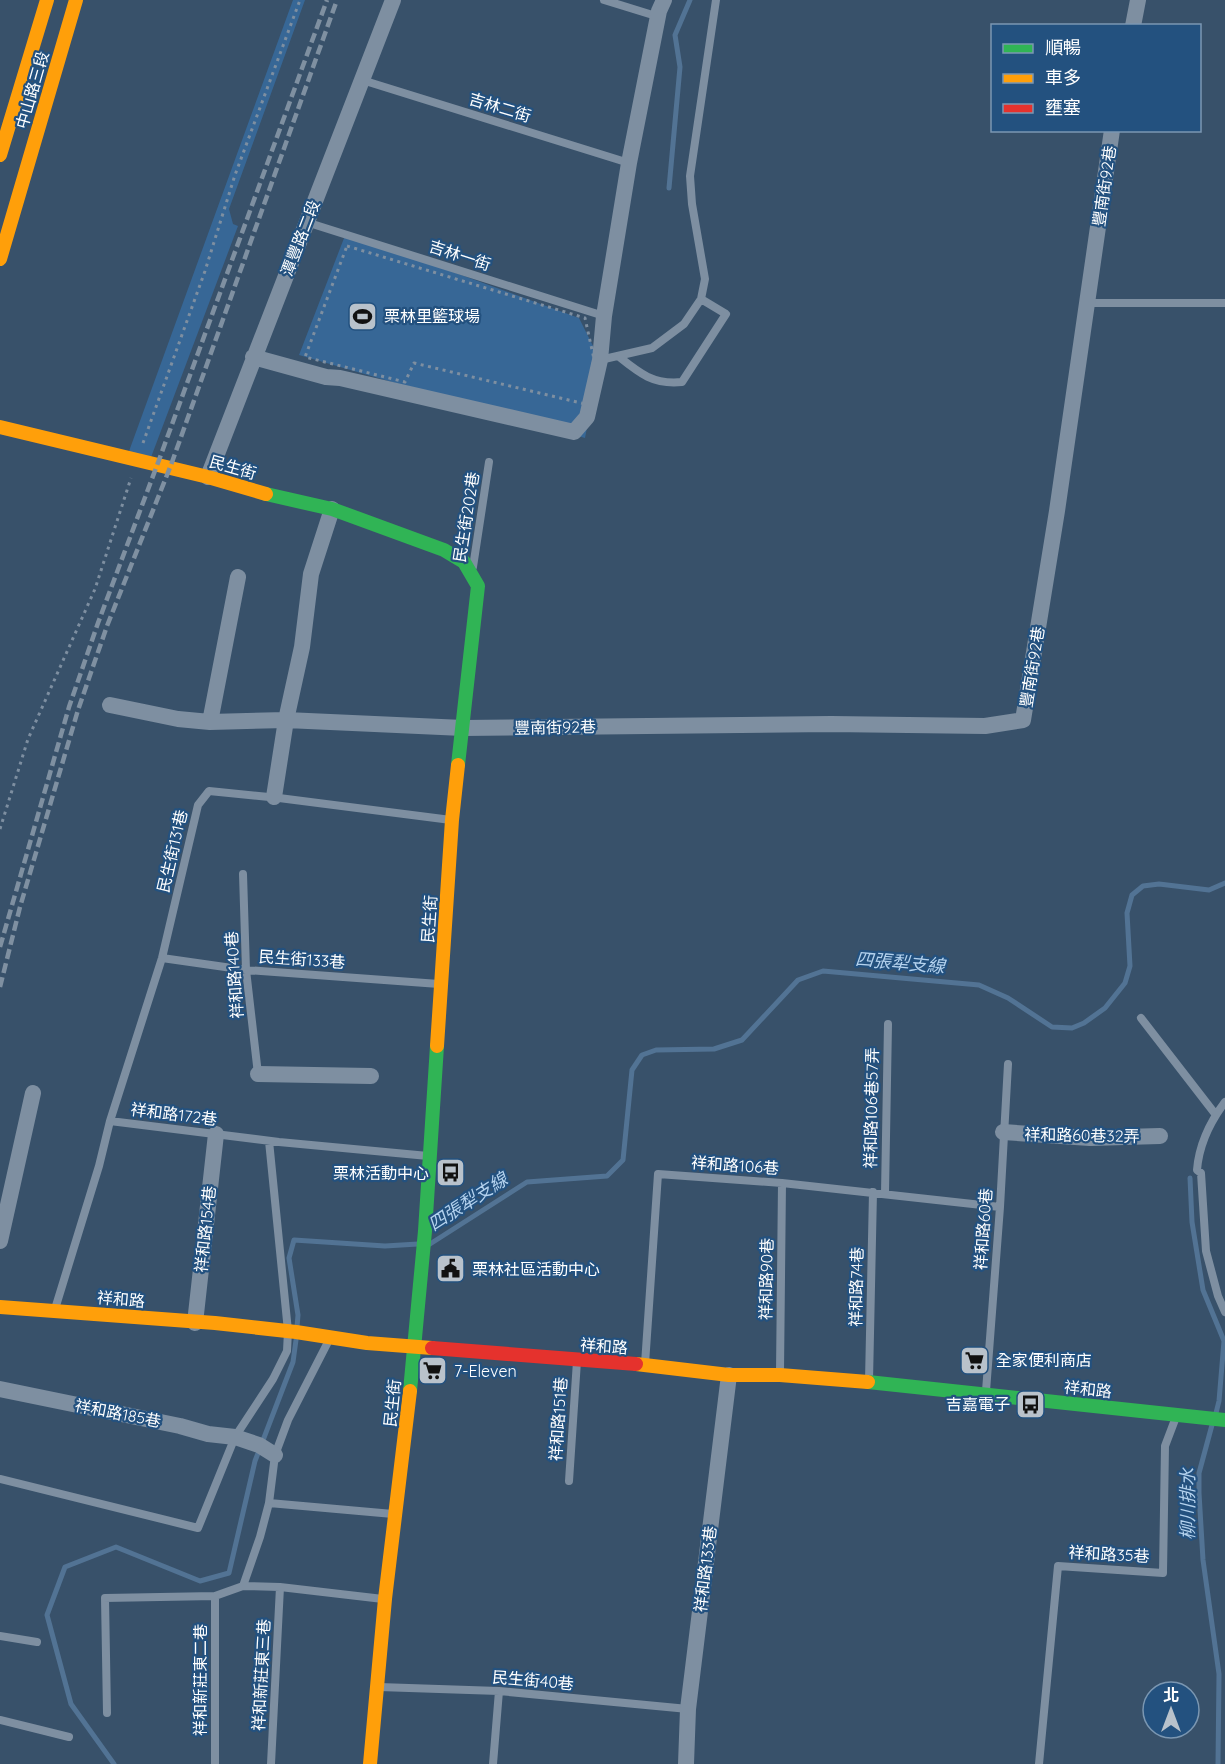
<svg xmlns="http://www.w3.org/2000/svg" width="1225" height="1764" font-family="Quicksand,'Noto Sans TC',sans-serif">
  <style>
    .green { fill: #376796 }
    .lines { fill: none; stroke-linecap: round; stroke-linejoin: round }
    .stream { stroke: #527394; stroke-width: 5 }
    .path { stroke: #7e8fa1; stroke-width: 3; stroke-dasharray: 3 4.5; stroke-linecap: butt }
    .lane { stroke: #7e8fa1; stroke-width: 8 }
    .street { stroke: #7e8fa1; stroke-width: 16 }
    .fast { stroke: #30b455; stroke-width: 14 }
    .slow { stroke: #ff9f0a; stroke-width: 14 }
    .jam { stroke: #e5322d; stroke-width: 14 }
    .rail { stroke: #7f90a1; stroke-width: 4.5; stroke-dasharray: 10 4.5; stroke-linecap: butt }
    .labels { text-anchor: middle; stroke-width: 4.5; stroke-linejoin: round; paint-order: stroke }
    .street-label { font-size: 16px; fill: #fff; stroke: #23517f }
    .poi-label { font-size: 16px; fill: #fff; stroke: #23517f; text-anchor: start }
    .water-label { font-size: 18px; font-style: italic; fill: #b4d2ee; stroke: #23517f }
  </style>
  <rect width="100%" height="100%" fill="#38516a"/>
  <path class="green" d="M 293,0 L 305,0 L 229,209 L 233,224 L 238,226 L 150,460 L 128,454 Z
    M 346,233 L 579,318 L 600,360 L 585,438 L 299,355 Z"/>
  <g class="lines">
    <path class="stream" d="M 669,188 L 680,67 L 675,35 L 690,0
      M 1190,1178 L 1192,1222 L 1203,1290 L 1224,1341 L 1219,1401 L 1216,1413
      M 430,1244 L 527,1182 L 607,1176 L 623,1160 L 632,1070 L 642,1055 L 656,1050 L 714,1049 L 742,1040 L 798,980 L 823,971 L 979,985 L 1008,998 L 1052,1027 L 1072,1028 L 1084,1023 L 1105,1008 L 1125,983 L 1130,966 L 1127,913 L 1132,895 L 1143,886 L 1159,884 L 1209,890 L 1225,883
      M 297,1327 L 298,1315 L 289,1258 L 294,1240 L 385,1246 L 418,1244
      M 1212,1425 L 1199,1473 L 1199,1493 L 1203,1560 L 1219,1674 L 1218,1764
      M 114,1764 L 71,1704 L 47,1615 L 65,1567 L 116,1547 L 200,1581 L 229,1573 L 255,1461 L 293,1362 L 296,1340"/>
    <path class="path" d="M 347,246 L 585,318 L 594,359 L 585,404 L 414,363 L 405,382 L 305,357 Z
      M 143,443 L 205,271 L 235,175 L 300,0
      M 0,829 L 28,739 L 95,589 L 131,478"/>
    <path class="lane" d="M 604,0 L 656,16 L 657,14
      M 362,80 L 629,163
      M 306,222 L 604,316
      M 1087,303 L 1225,303
      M 618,356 C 639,373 653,385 682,382 L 726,314 L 701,299
      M 600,360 L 652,348 L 684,324 L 701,299 L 705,279 L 692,204 L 690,176 L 716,0
      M 473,567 L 489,462
      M 243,874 L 246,970 L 258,1074
      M 162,958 L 246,970 L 439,984
      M 1141,1018 L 1216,1115
      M 1225,1102 C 1210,1122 1199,1145 1197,1170 L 1201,1173 L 1206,1251 L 1218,1296 L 1225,1312
      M 110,1121 L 279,1142 L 428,1156
      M 885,1193 L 888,1024
      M 55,1309 L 99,1166 L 110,1121 L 162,958 L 198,805 L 209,791 L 279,798 L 451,820
      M 645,1364 L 658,1174 L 782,1183 L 1000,1207
      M 780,1372 L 782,1183
      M 869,1381 L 873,1192
      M 986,1391 L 1000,1207 L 1008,1064
      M 0,1479 L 198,1528 L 235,1437 L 273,1379 L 287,1351 L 288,1331 L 269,1141
      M 569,1481 L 577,1361
      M 269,1503 L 393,1514
      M 243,1586 L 260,1537 L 269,1503 L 275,1455 L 288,1420 L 329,1340
      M 215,1596 L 215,1764
      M 0,1636 L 37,1642
      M 379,1687 L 499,1691 L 688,1709
      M 107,1713 L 105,1598 L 215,1596 L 243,1586 L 280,1587 L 383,1599
      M 0,1720 L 69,1737
      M 271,1764 L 280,1587
      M 493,1764 L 499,1691
      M 1039,1764 L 1058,1566 L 1163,1573 L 1165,1446 L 1176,1417"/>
    <path class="street" d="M 1133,26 L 1138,0
      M 253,357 L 326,377 L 340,378 L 574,432 L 587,417 L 600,360 L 604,316 L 629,163 L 659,11 L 664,0
      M 208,477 L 393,0
      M 110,705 L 178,719 L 210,722 L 286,720 L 463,728 L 831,724 L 985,726 L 1023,720 L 1057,511 L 1112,130
      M 210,722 L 238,577
      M 274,797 L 286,720 L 302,647 L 311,574 L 332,509
      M 258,1074 L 371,1076
      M 1003,1132 L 1090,1138 L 1160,1136
      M 0,1241 L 33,1093
      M 195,1323 L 216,1134
      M 0,1389 L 180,1426 L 208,1434 L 235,1437 L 259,1445 L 275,1455
      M 686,1764 L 688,1709 L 729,1375"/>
    <path class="fast" d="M 266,494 L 332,509 L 444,550 L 464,562 L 478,586 L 458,765
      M 868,1382 L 1225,1420
      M 410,1391 L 425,1231 L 437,1046"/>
    <path class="slow" d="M 0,155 L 47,0
      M 0,259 L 76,0
      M 0,427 L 208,477 L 266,494
      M 437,1046 L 452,820 L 458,765
      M 0,1307 L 215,1323 L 296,1332 L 367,1343 L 432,1348
      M 636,1364 L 729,1375 L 780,1375 L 868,1382
      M 370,1764 L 385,1599 L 410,1391"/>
    <path class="jam" d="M 432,1348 L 636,1364"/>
    <path class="rail" d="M 0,947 L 69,707 L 98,623 L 159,460 L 327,0
      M 0,987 L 20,907 L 78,710 L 107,626 L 171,465 L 337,0"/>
  </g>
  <defs>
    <symbol id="stadium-square" viewBox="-11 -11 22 22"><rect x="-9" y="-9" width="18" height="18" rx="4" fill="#b9c2cb" stroke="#23517f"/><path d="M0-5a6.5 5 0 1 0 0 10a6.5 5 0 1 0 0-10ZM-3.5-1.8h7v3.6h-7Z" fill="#111"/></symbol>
    <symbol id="bus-square" viewBox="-11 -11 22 22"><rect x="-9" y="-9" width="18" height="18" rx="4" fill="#b9c2cb" stroke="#23517f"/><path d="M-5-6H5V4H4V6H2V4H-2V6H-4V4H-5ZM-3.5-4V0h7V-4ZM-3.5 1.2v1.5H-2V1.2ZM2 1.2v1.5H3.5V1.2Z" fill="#111"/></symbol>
    <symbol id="civic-square" viewBox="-11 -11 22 22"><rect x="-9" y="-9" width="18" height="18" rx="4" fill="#b9c2cb" stroke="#23517f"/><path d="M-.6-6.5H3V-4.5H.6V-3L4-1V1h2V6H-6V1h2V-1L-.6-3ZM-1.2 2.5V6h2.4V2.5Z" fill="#111"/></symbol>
    <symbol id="supermarket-square" viewBox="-11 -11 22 22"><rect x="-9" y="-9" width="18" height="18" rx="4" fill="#b9c2cb" stroke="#23517f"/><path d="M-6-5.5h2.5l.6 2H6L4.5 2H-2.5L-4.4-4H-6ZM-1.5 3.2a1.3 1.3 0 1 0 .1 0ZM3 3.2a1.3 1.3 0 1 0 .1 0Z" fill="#111"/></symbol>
  </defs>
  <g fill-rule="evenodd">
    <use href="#stadium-square" x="346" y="300" width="33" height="33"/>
    <use href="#bus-square" x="434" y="1156" width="33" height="33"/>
    <use href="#civic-square" x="434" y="1252" width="33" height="33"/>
    <use href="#supermarket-square" x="958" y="1344" width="33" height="33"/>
    <use href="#supermarket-square" x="416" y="1354" width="33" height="33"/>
    <use href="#bus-square" x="1014" y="1388" width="33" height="33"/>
  </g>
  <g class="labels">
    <g class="street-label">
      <text transform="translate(32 90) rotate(-74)" y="6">中山路三段</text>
      <text transform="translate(500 107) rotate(17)" y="6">吉林二街</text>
      <text transform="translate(1104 186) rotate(-82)" y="6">豐南街92巷</text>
      <text transform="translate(300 238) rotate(-69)" y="6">潭豐路二段</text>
      <text transform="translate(460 255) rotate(18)" y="6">吉林一街</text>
      <text transform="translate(233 467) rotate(16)" y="6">民生街</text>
      <text transform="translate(466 517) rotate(-81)" y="6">民生街202巷</text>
      <text transform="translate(1032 667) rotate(-81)" y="6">豐南街92巷</text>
      <text transform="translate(555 727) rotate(-1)" y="6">豐南街92巷</text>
      <text transform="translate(172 851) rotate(-77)" y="6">民生街131巷</text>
      <text transform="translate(429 919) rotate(-86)" y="6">民生街</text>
      <text transform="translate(302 959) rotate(4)" y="6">民生街133巷</text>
      <text transform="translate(234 975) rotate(-94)" y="6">祥和路140巷</text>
      <text transform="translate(871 1108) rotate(-89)" y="6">祥和路106巷57弄</text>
      <text transform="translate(174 1114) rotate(7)" y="6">祥和路172巷</text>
      <text transform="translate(1082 1135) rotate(1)" y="6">祥和路60巷32弄</text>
      <text transform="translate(735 1165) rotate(4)" y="6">祥和路106巷</text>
      <text transform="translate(205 1229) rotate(-84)" y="6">祥和路154巷</text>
      <text transform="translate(983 1229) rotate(-86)" y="6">祥和路60巷</text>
      <text transform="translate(766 1279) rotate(-89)" y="6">祥和路90巷</text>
      <text transform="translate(856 1287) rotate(-89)" y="6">祥和路74巷</text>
      <text transform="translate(121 1299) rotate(5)" y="6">祥和路</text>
      <text transform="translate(604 1346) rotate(4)" y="6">祥和路</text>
      <text transform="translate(1088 1389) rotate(6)" y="6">祥和路</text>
      <text transform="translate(392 1403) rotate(-84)" y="6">民生街</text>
      <text transform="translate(118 1413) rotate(11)" y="6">祥和路185巷</text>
      <text transform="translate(558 1419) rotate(-86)" y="6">祥和路151巷</text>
      <text transform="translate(1109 1554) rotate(3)" y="6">祥和路35巷</text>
      <text transform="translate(705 1569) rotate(-83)" y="6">祥和路133巷</text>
      <text transform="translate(261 1675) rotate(-87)" y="6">祥和新莊東三巷</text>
      <text transform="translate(200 1680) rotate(-90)" y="6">祥和新莊東二巷</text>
      <text transform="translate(533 1680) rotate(5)" y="6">民生街40巷</text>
    </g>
    <g class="poi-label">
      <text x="384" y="322">栗林里籃球場</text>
      <text x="429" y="1179" text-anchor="end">栗林活動中心</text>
      <text x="472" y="1275">栗林社區活動中心</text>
      <text x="996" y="1366">全家便利商店</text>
      <text x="454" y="1377">7-Eleven</text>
      <text x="1010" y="1410" text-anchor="end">吉嘉電子</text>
    </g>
    <g class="water-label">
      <text transform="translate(900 963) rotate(5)" y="6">四張犁支線</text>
      <text transform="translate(468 1202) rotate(-33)" y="6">四張犁支線</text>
      <text transform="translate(1188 1504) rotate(-90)" y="6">柳川排水</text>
    </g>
  </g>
  <rect x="991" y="24" width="210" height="108" fill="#23517f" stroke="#7b97b2" stroke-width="1.5"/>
  <rect x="1003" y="44" width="30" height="9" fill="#30b455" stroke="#7b97b2" stroke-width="1.5"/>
  <text x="1045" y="54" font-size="18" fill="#ffffff">順暢</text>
  <rect x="1003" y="74" width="30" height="9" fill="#ff9f0a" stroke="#7b97b2" stroke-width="1.5"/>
  <text x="1045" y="84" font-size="18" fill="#ffffff">車多</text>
  <rect x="1003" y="104" width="30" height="9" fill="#e5322d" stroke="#7b97b2" stroke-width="1.5"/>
  <text x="1045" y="114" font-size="18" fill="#ffffff">壅塞</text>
  <g transform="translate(1171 1710)"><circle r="28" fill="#23517f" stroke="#7b97b2" stroke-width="1.5"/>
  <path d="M0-4.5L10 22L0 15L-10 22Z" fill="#b9c2cb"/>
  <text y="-9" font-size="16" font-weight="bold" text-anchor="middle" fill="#ffffff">北</text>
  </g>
</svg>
